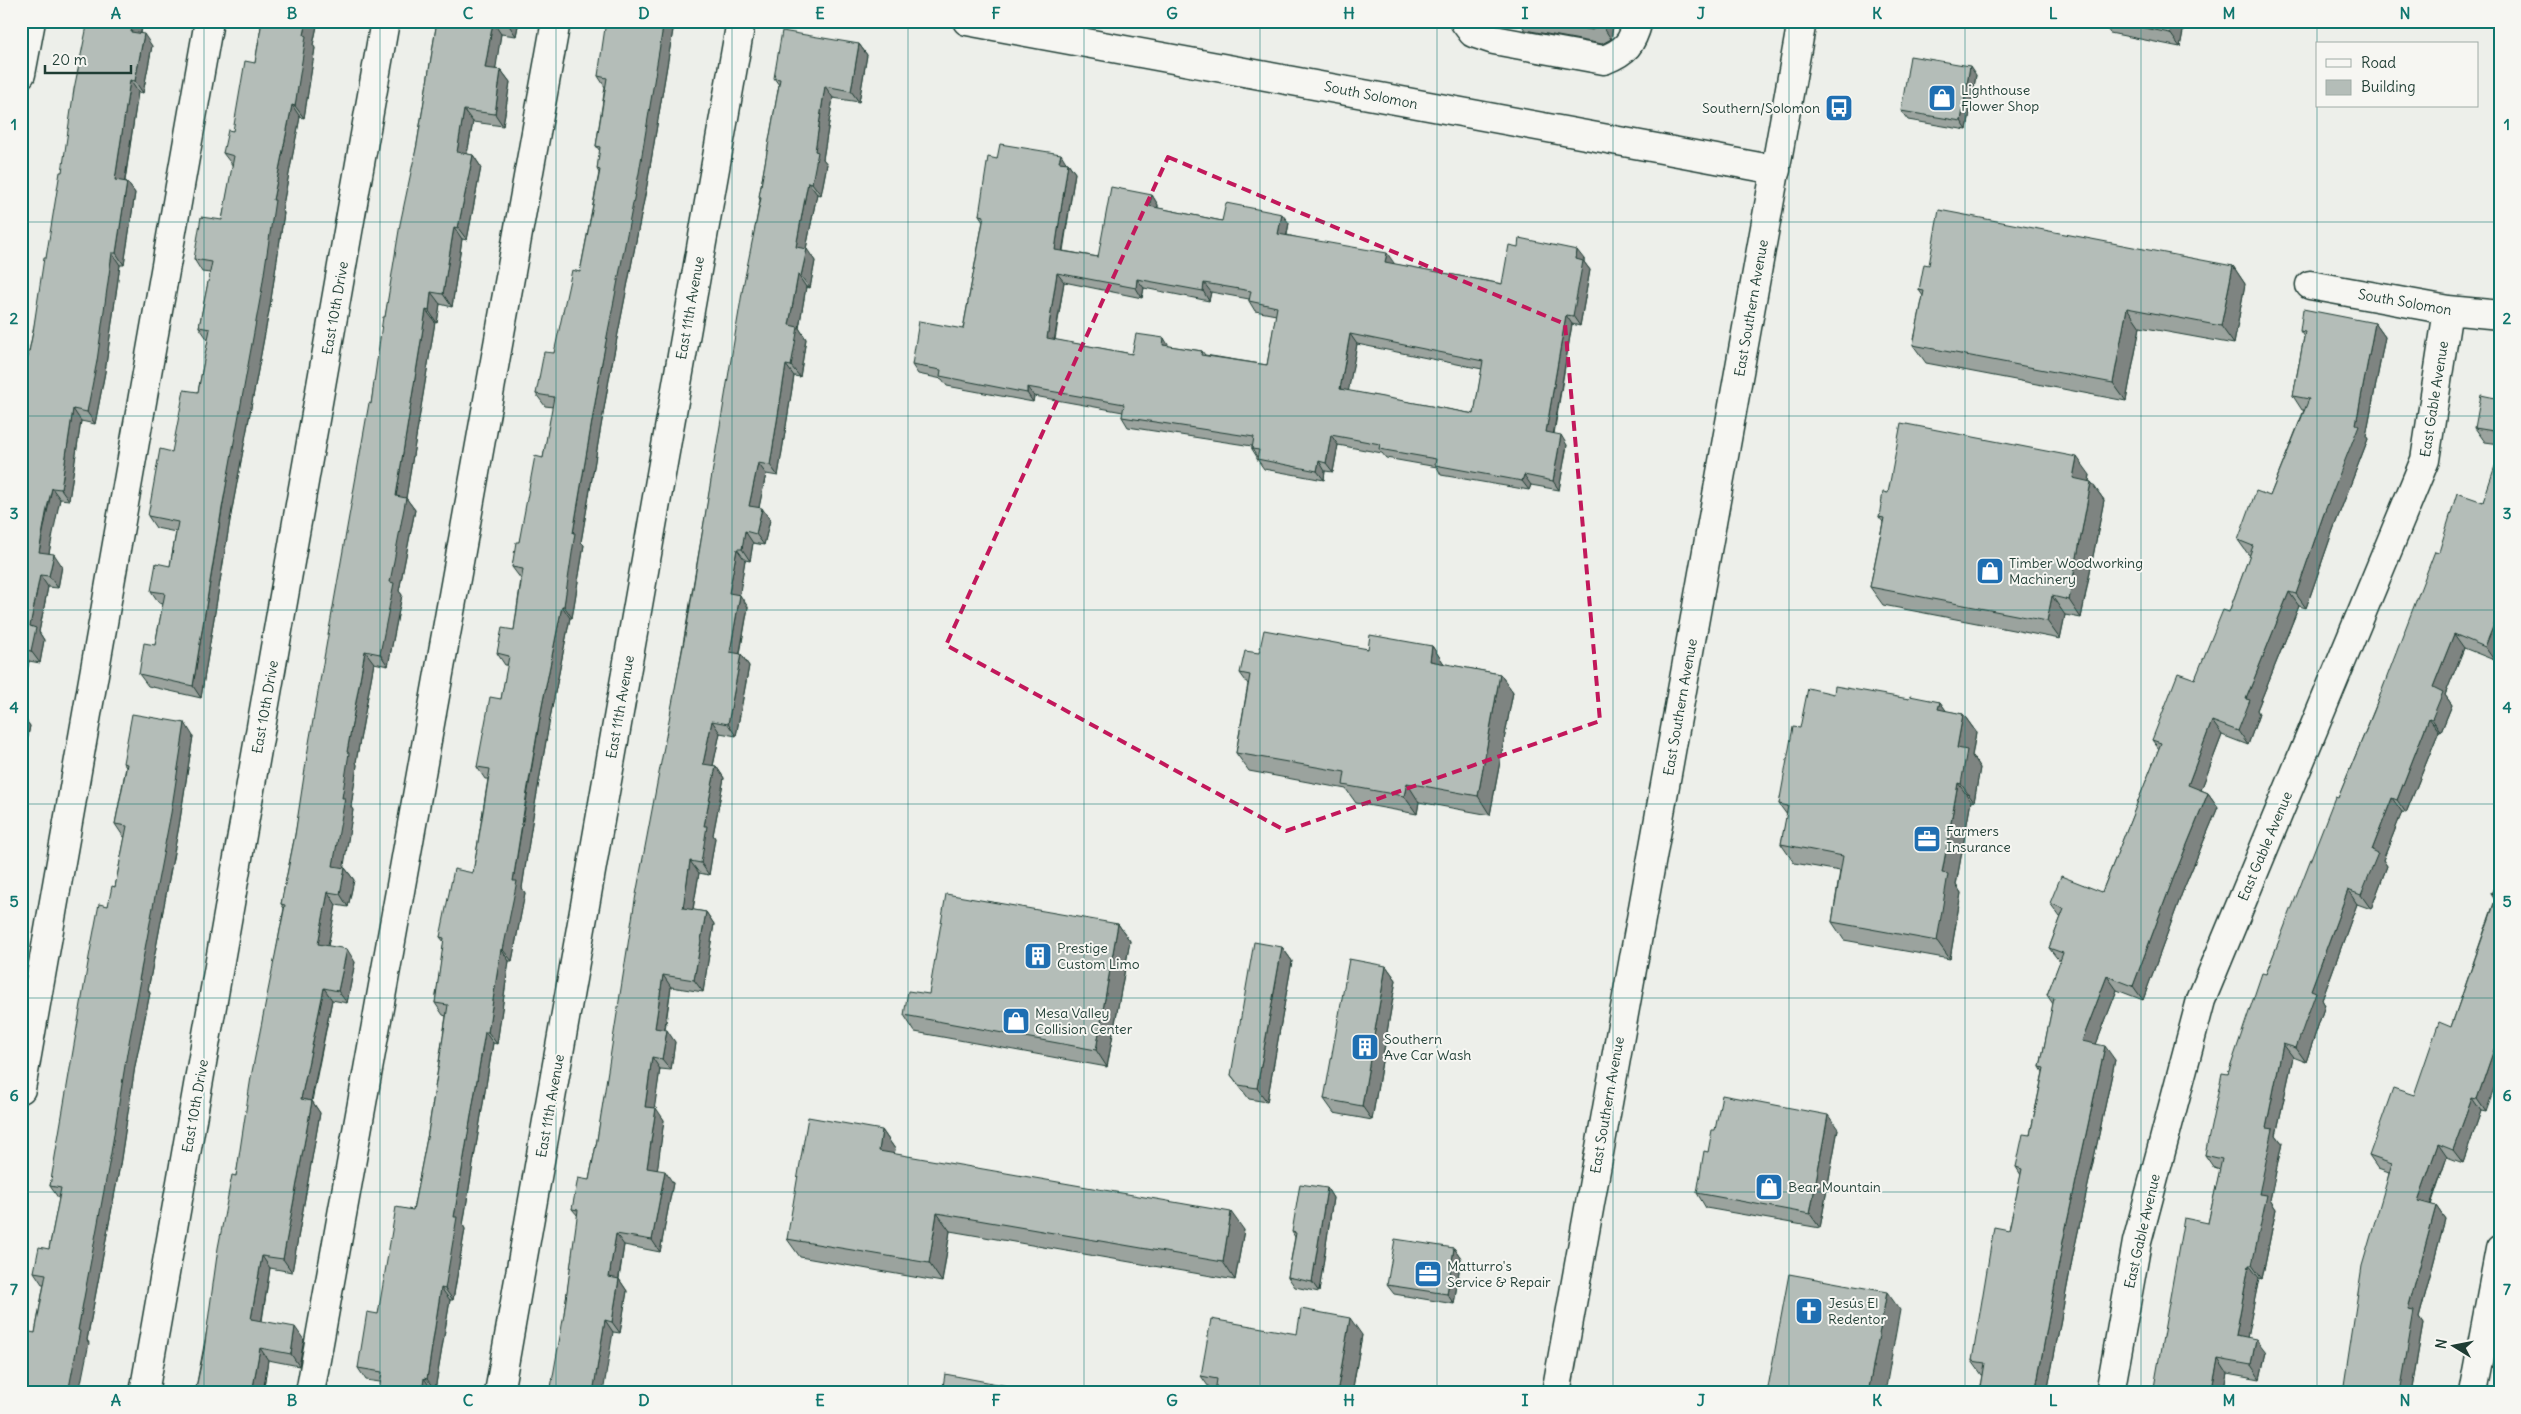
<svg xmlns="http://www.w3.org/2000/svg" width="2521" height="1414" font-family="Delius,sans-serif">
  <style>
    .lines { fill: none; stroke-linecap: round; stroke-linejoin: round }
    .minor-casing { stroke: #1f3d34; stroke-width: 31 }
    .major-casing { stroke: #1f3d34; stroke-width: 31 }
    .minor { stroke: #f6f6f2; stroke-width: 28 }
    .major { stroke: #f6f6f2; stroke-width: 28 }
    .wall { fill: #9ba39e; stroke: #1f3d34; fill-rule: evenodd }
    .shaded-wall { fill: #7e8481; stroke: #1f3d34 }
    .building { fill: #b4bdb8; stroke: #1f3d34; fill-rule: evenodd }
    .marked { fill: none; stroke: #c2185b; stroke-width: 4; stroke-dasharray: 10 6; stroke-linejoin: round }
    .grid { fill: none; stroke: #0f766e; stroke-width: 1; stroke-opacity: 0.55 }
    .labels { text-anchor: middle; stroke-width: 4; stroke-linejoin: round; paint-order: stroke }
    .poi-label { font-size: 14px; fill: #1f3d34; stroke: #f6f6f2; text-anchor: start }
    .street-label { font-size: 14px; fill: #1f3d34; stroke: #f6f6f2 }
    .neatline { fill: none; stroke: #0f766e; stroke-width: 2 }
    .grid-label { font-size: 16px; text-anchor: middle; font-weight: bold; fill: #0f766e }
  </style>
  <rect width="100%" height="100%" fill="#edefea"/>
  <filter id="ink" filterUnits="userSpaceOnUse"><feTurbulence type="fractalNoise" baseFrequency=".02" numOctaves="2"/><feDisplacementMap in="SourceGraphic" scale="10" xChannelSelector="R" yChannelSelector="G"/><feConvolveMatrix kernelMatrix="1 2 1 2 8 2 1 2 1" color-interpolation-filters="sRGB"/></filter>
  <g filter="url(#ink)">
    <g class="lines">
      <defs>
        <path id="minor" d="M 967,21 L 1776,170
          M 1464,21 L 1473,33 L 1494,40 L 1604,60 C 1626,51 1632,44 1638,21
          M 21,74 L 31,21
          M 2310,285 L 2448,310 L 2500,315
          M 21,1089 L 209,21
          M 144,1393 L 385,21
          M 310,1393 L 556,21
          M 499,1393 L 741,21
          M 2110,1393 L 2137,1242 L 2201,1000 L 2425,460 L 2448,310
          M 2473,1393 L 2500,1249"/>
        <path id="major" d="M 1556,1393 L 1802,21"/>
      </defs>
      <use href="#minor" class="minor-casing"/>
      <use href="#major" class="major-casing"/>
      <use href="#minor" class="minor"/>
      <use href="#major" class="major"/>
    </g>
    <path class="wall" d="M 143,21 L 141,34 L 152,46 L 143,93 L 138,92 L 125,181 L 127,182 L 135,193 L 124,265 L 120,265 L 105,372 L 95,424 L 81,421 L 69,500 L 60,499 L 55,519 L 49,553 L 62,566 L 58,588 L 48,587 L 39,632 L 44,640 L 40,663 L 29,661 L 21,699 L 21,391 L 33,332 L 62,172 Z
      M 262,21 L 318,21 L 313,45 L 315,48 L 304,118 L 300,117 L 282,210 L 284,213 L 270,306 L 230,520 L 201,698 L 148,686 L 139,674 L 155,645 L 163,604 L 159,603 L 151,591 L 170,566 L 176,532 L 156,528 L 148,516 L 172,452 L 198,392 L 208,340 L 199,327 L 210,273 L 202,272 L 194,259 L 222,220 L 233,166 L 223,153 L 233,131 L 255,63 Z
      M 437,21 L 519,21 L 516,36 L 501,34 L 495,69 L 501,70 L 510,82 L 503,126 L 473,122 L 467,154 L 473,155 L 481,167 L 467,240 L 462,239 L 452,307 L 440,304 L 437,323 L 435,322 L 406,498 L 415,510 L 399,591 L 402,595 L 388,666 L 374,663 L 356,762 L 357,765 L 351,807 L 353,810 L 343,868 L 345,868 L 354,880 L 348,907 L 336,905 L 328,946 L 355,962 L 347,1003 L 332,1000 L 312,1101 L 320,1113 L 292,1272 L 270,1268 L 262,1321 L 304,1340 L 299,1366 L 268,1360 L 263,1393 L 195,1393 L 236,1176 L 284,908 L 281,904 L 295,835 L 371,404 L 385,317 L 417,144 Z
      M 1519,21 L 1614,21 L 1611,39 L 1602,44 L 1525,30 Z
      M 2101,21 L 2185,21 L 2180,47 L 2110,33 Z
      M 617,22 L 674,24 L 647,185 L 610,374 L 581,542 L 584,545 L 572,618 L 570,618 L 550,718 L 534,810 L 522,888 L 525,893 L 512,961 L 509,961 L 497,1044 L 493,1043 L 463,1225 L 465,1229 L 453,1300 L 450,1300 L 435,1390 L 366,1380 L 358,1368 L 378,1314 L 413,1210 L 428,1133 L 446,1016 L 443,1015 L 435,1003 L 444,942 L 440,937 L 473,873 L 488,779 L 485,779 L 477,767 L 501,699 L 508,665 L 505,665 L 497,653 L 514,630 L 521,579 L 512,567 L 519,542 L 543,458 L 553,407 L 545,406 L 536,394 L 554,353 L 580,272 L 599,173 L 597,169 L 600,151 L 596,146 L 605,87 L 598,76 Z
      M 859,44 L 867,55 L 859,102 L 833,98 L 823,159 L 827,164 L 821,195 L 817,194 L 806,249 L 815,261 L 810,288 L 806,287 L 799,328 L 806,339 L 800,377 L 794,376 L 778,476 L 766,474 L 759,507 L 770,520 L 764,545 L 753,543 L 750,561 L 745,560 L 739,595 L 748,607 L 740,654 L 741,654 L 749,666 L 736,736 L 720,733 L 713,766 L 716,766 L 724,778 L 713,835 L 715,838 L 709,875 L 699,873 L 693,910 L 706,912 L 714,924 L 703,992 L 671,987 L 665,1030 L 675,1042 L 671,1070 L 660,1069 L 654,1108 L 664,1120 L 657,1170 L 673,1183 L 660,1252 L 624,1245 L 619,1279 L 627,1291 L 620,1333 L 613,1332 L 564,1314 L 578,1216 L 572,1209 L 589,1180 L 597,1140 L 760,200 L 759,197 L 779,85 L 774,78 Z
      M 1976,75 L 1967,130 L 1908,120 L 1901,111 Z
      M 997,159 L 1068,163 L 1075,173 L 1063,251 L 1098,257 L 1152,195 L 1158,205 L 1158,208 L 1222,221 L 1289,223 L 1287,235 L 1394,263 L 1394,264 L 1502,284 L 1584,259 L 1584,262 L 1590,270 L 1580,326 L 1572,324 L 1554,434 L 1567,445 L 1559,490 L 1531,485 L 1529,490 L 1441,475 L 1437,467 L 1386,458 L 1382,453 L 1338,445 L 1333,472 L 1325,471 L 1324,480 L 1264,469 L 1257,459 L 1257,457 L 1252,449 L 1252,446 L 1128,427 L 1122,417 L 1123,412 L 1034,396 L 1033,402 L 947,386 L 942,379 L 918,374 L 912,365 L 963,329 L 983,221 L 979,215 ZM 1064,282 L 1142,298 L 1144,288 L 1209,301 L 1211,292 L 1249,299 L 1249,301 L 1255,311 L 1276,315 L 1267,365 L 1205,355 L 1202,351 L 1169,346 L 1132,354 L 1055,340 ZM 1357,344 L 1482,369 L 1474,414 L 1348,391 Z
      M 2500,194 L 2500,225 L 2495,219 Z
      M 1929,265 L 2233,266 L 2245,284 L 2234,344 L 2140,327 L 2126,401 L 1926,363 L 1913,345 L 1923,296 L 1919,290 Z
      M 2375,323 L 2385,337 L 2366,436 L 2368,439 L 2333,530 L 2306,608 L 2299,606 L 2257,710 L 2259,714 L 2248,745 L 2222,735 L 2201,790 L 2208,793 L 2218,807 L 2182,893 L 2143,1000 L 2117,990 L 2096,1044 L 2115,1060 L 2073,1255 L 2047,1393 L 1980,1393 L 1983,1375 L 1982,1375 L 1972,1361 L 2009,1230 L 2021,1175 L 2016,1167 L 2030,1135 L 2043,1072 L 2040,1067 L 2053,1004 L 2047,995 L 2060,962 L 2049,948 L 2061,917 L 2060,917 L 2050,903 L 2102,892 L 2159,749 L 2152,740 L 2195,679 L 2229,612 L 2250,555 L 2248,554 L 2238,540 L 2270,496 L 2304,410 L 2302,410 L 2293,396 L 2304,337 L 2300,331 Z
      M 2500,399 L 2500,444 L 2485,442 L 2475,428 Z
      M 2500,467 L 2500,646 L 2494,660 L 2464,648 L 2445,695 L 2452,705 L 2441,732 L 2439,731 L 2406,813 L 2402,812 L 2383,860 L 2387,866 L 2371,909 L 2357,904 L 2322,1000 L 2325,1005 L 2306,1062 L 2293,1057 L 2276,1135 L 2282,1143 L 2270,1200 L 2276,1209 L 2262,1279 L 2259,1278 L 2247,1337 L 2266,1352 L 2260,1379 L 2227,1373 L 2223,1393 L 2153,1393 L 2208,1223 L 2220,1170 L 2214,1168 L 2205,1155 L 2228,1074 L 2266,974 L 2439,552 L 2483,502 Z
      M 2090,475 L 2089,482 L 2091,482 L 2104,500 L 2081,618 L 2065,615 L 2060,639 L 1883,605 L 1870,587 L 1883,522 L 1879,517 L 1888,493 Z
      M 1432,646 L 1444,664 L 1500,674 L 1513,692 L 1490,815 L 1419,802 L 1417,814 L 1356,803 L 1346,789 L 1249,771 L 1236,753 L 1248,684 L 1240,673 L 1259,653 Z
      M 1834,694 L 1940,702 L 1946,711 L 1963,714 L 1976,732 L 1972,756 L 1980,768 L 1974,802 L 1971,801 L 1956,885 L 1961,893 L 1950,959 L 1844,940 L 1832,922 L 1840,871 L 1794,863 L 1781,844 L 1787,815 L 1779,804 L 1800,728 Z
      M 21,714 L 30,726 L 25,751 L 21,751 Z
      M 193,736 L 179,826 L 148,990 L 150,993 L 135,1066 L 120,1165 L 87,1340 L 89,1343 L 35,1333 L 44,1284 L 42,1284 L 34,1272 L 49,1249 L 59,1199 L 50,1186 L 108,906 L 115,887 L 125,837 L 123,836 L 115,824 L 126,767 L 123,763 Z
      M 2500,874 L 2486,1112 L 2481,1111 L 2463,1163 L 2447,1157 L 2431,1205 L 2436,1206 L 2445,1219 L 2419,1318 L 2423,1324 L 2411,1393 L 2323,1393 L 2343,1392 L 2389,1173 L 2378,1169 L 2369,1156 L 2414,1095 L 2451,1027 L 2495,900 L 2491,894 Z
      M 1118,924 L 1130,941 L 1107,1067 L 915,1032 L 904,1015 L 929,994 Z
      M 1282,947 L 1292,961 L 1267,1102 L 1249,1099 L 1231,1075 Z
      M 1386,966 L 1396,980 L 1372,1120 L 1334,1113 L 1324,1099 Z
      M 1838,1129 L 1820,1228 L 1706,1208 L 1697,1193 L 1715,1130 Z
      M 882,1130 L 895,1149 L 894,1154 L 1244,1230 L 1235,1280 L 950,1231 L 942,1282 L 800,1257 L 787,1239 Z
      M 1327,1188 L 1333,1198 L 1319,1292 L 1295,1287 L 1288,1277 L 1295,1237 L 1292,1232 Z
      M 1454,1248 L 1461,1258 L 1454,1304 L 1394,1294 L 1387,1285 Z
      M 1297,1334 L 1362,1335 L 1352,1393 L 1213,1393 L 1201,1376 Z"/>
    <path class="shaded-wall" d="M 133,21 L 143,21 L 139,43 L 131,32 Z
      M 307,21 L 318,21 L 313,45 L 315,48 L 304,118 L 295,106 L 304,35 Z
      M 508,21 L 519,21 L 516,36 L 508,24 Z
      M 664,21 L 672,21 L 674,24 L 647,185 L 610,374 L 581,542 L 584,545 L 572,618 L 564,606 L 573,533 L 602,362 Z
      M 1602,21 L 1614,21 L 1611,39 L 1602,25 Z
      M 2172,21 L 2185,21 L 2180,47 L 2170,33 Z
      M 493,22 L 501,34 L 494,80 L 485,68 Z
      M 144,34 L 152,46 L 143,93 L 135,81 Z
      M 859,44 L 867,55 L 859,102 L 851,91 Z
      M 1970,66 L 1976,75 L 1967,130 L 1961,121 Z
      M 501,70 L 510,82 L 503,126 L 495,114 Z
      M 130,80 L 138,92 L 123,192 L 115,180 Z
      M 825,86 L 833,98 L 823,159 L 827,164 L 821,195 L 812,183 L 815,151 Z
      M 292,105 L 300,117 L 282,210 L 284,213 L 270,306 L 230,520 L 201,698 L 193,686 L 273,200 Z
      M 464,110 L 473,122 L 465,164 L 457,152 Z
      M 1061,154 L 1067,164 L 1059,162 Z
      M 473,155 L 481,167 L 467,240 L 458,228 Z
      M 1068,163 L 1075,173 L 1061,259 L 1055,250 Z
      M 127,182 L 135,193 L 124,265 L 116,253 Z
      M 808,182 L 817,194 L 804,259 L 796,247 Z
      M 1152,195 L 1158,205 L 1156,216 L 1149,206 Z
      M 1282,214 L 1289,223 L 1285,243 L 1278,234 Z
      M 454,227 L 462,239 L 452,307 L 443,294 Z
      M 807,249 L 815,261 L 810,288 L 801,276 Z
      M 1577,250 L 1584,259 L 1584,262 L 1590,270 L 1580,326 L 1573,316 L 1576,259 Z
      M 112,253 L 120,265 L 105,372 L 95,424 L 87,412 Z
      M 1387,253 L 1394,263 L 1392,272 L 1385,262 Z
      M 2233,266 L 2245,284 L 2234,344 L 2221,326 Z
      M 1057,273 L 1064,282 L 1053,348 L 1047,338 Z
      M 798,275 L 806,287 L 799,328 L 806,339 L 800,377 L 791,366 L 789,325 Z
      M 1137,279 L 1144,288 L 1142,298 L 1136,288 Z
      M 1204,283 L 1211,292 L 1209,301 L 1203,291 Z
      M 431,292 L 440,304 L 437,323 L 429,311 Z
      M 2127,308 L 2140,327 L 2126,401 L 2113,383 Z
      M 426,310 L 435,322 L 406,498 L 415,510 L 399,591 L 402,595 L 388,666 L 380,654 L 390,582 L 396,496 Z
      M 1566,315 L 1572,324 L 1552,442 L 1546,432 Z
      M 2375,323 L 2385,337 L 2366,436 L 2368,439 L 2333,530 L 2306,608 L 2296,594 L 2323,516 L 2356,424 Z
      M 1350,334 L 1357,344 L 1347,399 L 1340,389 Z
      M 1164,338 L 1170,348 L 1163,345 Z
      M 786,365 L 794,376 L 778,476 L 770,465 Z
      M 1027,387 L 1034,396 L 1033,402 L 1027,393 Z
      M 73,409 L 81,421 L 69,500 L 61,489 Z
      M 1331,435 L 1338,445 L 1333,472 L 1326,463 Z
      M 1561,435 L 1567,445 L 1559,490 L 1553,481 Z
      M 2077,457 L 2090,475 L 2086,497 L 2073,478 Z
      M 1319,461 L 1325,471 L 1324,480 L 1317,471 Z
      M 758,463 L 766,474 L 757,517 L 749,506 Z
      M 1524,475 L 1531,485 L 1529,490 L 1522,481 Z
      M 2091,482 L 2104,500 L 2081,618 L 2069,600 Z
      M 52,488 L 60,499 L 47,563 L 39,552 Z
      M 762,508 L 770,520 L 764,545 L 756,534 Z
      M 745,531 L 753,543 L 750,561 L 742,549 Z
      M 737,549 L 745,560 L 738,605 L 729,593 Z
      M 54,554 L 62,566 L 58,588 L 49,576 Z
      M 40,575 L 48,587 L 39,632 L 44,640 L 40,663 L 31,651 L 30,626 Z
      M 2289,592 L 2299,606 L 2257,710 L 2259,714 L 2248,745 L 2238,731 L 2246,699 Z
      M 740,595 L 748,607 L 738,663 L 730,652 Z
      M 2052,596 L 2065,615 L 2060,639 L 2047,621 Z
      M 562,606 L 570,618 L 550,718 L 534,810 L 522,888 L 525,893 L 512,961 L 503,950 L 513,881 L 542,706 Z
      M 2500,609 L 2500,646 L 2494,660 L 2485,647 Z
      M 2454,634 L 2464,648 L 2445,695 L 2452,705 L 2441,732 L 2432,719 L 2433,687 Z
      M 1432,646 L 1445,665 L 1430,661 Z
      M 21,650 L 29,661 L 21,699 Z
      M 365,651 L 374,663 L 356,762 L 357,765 L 351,807 L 353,810 L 342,878 L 333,866 L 342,798 L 347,752 Z
      M 741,654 L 749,666 L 736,736 L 728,724 Z
      M 1500,674 L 1513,692 L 1490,815 L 1478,796 Z
      M 1940,702 L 1953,720 L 1938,709 Z
      M 1963,714 L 1976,732 L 1972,756 L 1980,768 L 1974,802 L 1961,784 L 1957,748 Z
      M 22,715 L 30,726 L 25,751 L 21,746 Z
      M 2429,718 L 2439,731 L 2406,813 L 2397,800 Z
      M 712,721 L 720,733 L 711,775 L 703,764 Z
      M 2212,721 L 2222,735 L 2198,798 L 2188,785 Z
      M 185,723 L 193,736 L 179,826 L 148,990 L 150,993 L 135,1066 L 120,1165 L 87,1340 L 89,1343 L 79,1393 L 68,1393 L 78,1330 L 139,980 Z
      M 716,766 L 724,778 L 713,835 L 715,838 L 709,875 L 701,863 L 704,826 Z
      M 1407,783 L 1419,802 L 1417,814 L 1404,796 Z
      M 1958,783 L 1971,801 L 1956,885 L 1961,893 L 1950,959 L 1937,941 L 1942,873 Z
      M 2208,793 L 2218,807 L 2182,893 L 2143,1000 L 2133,986 L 2173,879 Z
      M 2392,798 L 2402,812 L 2383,860 L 2387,866 L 2371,909 L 2361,895 L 2372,850 Z
      M 690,861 L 699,873 L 691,920 L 683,908 Z
      M 345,868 L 354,880 L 348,907 L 340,894 Z
      M 2348,890 L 2357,904 L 2322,1000 L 2325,1005 L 2306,1062 L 2296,1048 L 2311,990 Z
      M 328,892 L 336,905 L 326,956 L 318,944 Z
      M 706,912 L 714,924 L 703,992 L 694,980 Z
      M 1118,924 L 1130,941 L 1107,1067 L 1096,1050 Z
      M 1282,947 L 1292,961 L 1267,1102 L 1257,1088 Z
      M 347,949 L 355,962 L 347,1003 L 338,991 Z
      M 501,949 L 509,961 L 497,1044 L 488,1032 Z
      M 1386,966 L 1396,980 L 1372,1120 L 1362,1106 Z
      M 663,975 L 671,987 L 663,1040 L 655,1028 Z
      M 2107,976 L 2117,990 L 2092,1055 L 2082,1041 Z
      M 324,988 L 332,1000 L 309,1111 L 301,1099 Z
      M 667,1030 L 675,1042 L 671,1070 L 662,1059 Z
      M 485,1032 L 493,1043 L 463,1225 L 465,1229 L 453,1300 L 445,1289 L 454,1217 Z
      M 2500,1032 L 2500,1072 L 2486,1112 L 2477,1099 Z
      M 2283,1044 L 2293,1057 L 2276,1135 L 2282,1143 L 2270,1200 L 2276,1209 L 2262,1279 L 2252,1265 L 2259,1194 L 2266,1128 Z
      M 2105,1046 L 2115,1060 L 2073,1255 L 2047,1393 L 2035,1393 L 2063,1241 Z
      M 652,1057 L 660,1069 L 653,1118 L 645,1107 Z
      M 2472,1098 L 2481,1111 L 2463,1163 L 2453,1150 Z
      M 312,1101 L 320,1113 L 292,1272 L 283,1259 Z
      M 656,1108 L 664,1120 L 656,1180 L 647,1168 Z
      M 1828,1115 L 1838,1129 L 1820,1228 L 1810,1214 Z
      M 882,1130 L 895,1149 L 892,1170 L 879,1151 Z
      M 2438,1144 L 2447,1157 L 2427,1214 L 2418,1201 Z
      M 665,1171 L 673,1183 L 660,1252 L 652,1240 Z
      M 1327,1188 L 1333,1198 L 1319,1292 L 1312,1282 Z
      M 2436,1206 L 2445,1219 L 2419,1318 L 2423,1324 L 2411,1393 L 2400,1393 L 2408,1310 Z
      M 1231,1212 L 1244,1230 L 1235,1280 L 1223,1262 Z
      M 937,1213 L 950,1231 L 942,1282 L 929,1263 Z
      M 616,1234 L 624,1245 L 617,1289 L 609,1277 Z
      M 1454,1248 L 1461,1258 L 1454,1304 L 1447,1294 Z
      M 262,1256 L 270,1268 L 260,1331 L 251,1319 Z
      M 2249,1265 L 2259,1278 L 2245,1348 L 2236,1335 Z
      M 619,1279 L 627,1291 L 620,1333 L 612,1322 Z
      M 441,1288 L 450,1300 L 435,1390 L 427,1379 Z
      M 1887,1292 L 1900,1310 L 1885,1393 L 1868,1393 Z
      M 1350,1318 L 1362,1335 L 1352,1393 L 1337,1393 Z
      M 605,1320 L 613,1332 L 603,1393 L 593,1393 Z
      M 295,1327 L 304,1340 L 299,1366 L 291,1354 Z
      M 2256,1339 L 2266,1352 L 2260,1379 L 2251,1365 Z
      M 260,1348 L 268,1360 L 263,1393 L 252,1393 Z
      M 2218,1359 L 2227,1373 L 2223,1393 L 2211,1393 Z
      M 424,1378 L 432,1390 L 432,1393 L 422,1393 Z
      M 1008,1386 L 1013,1393 L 1006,1393 Z"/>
    <path class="building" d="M 88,21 L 133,21 L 131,32 L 144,34 L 135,81 L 130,80 L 115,180 L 127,182 L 116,253 L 112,253 L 97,361 L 87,412 L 73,409 L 61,489 L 52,488 L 47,508 L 39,552 L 54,554 L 49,576 L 40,575 L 30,626 L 36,628 L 31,651 L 21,649 L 21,391 L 33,332 L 44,258 L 46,258 L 60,172 L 62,172 L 74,89 Z
      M 262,21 L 307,21 L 304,35 L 306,36 L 295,106 L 292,105 L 273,200 L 275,200 L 261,294 L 222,508 L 193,686 L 139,674 L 144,643 L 155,645 L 165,593 L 151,591 L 156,563 L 170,566 L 178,522 L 148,516 L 160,449 L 172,452 L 184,390 L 198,392 L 210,329 L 199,327 L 212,262 L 194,259 L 201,217 L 222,220 L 234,156 L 223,153 L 228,130 L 233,131 L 245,61 L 255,63 Z
      M 437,21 L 508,21 L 508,24 L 493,22 L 485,68 L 501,70 L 495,114 L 464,110 L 457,152 L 473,155 L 458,228 L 454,227 L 443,294 L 431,292 L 429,311 L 426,310 L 396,496 L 406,498 L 390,582 L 394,583 L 380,654 L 365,651 L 347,752 L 349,753 L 342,798 L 345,798 L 333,866 L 345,868 L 340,894 L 328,892 L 318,944 L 347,949 L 338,991 L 324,988 L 301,1099 L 312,1101 L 283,1259 L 262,1256 L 251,1319 L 295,1327 L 291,1354 L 260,1348 L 252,1393 L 195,1393 L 204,1350 L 218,1248 L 232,1175 L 236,1176 L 251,1077 L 285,905 L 281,904 L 295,835 L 309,743 L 369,403 L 371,404 L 383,317 L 385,317 L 400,224 L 417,144 Z
      M 606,21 L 617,22 L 617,21 L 664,21 L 639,173 L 602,362 L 573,533 L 575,533 L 564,606 L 562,606 L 542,706 L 526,798 L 513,881 L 517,881 L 503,950 L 501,949 L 488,1032 L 485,1032 L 454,1217 L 457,1217 L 445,1289 L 441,1288 L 427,1379 L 424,1378 L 422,1393 L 379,1393 L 382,1372 L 358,1368 L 367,1312 L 378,1314 L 396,1207 L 413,1210 L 428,1133 L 448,1005 L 435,1003 L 444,938 L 440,937 L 454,869 L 473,873 L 490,769 L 477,767 L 490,697 L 501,699 L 509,656 L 497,653 L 502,628 L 514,630 L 523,569 L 512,567 L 516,542 L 519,542 L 535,456 L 543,458 L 554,397 L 536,394 L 544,352 L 554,353 L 572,270 L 580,272 L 600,170 L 597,169 L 600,147 L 596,146 L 607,78 L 598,76 Z
      M 1546,21 L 1602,21 L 1602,25 L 1592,30 Z
      M 2110,21 L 2172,21 L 2170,33 Z
      M 782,31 L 859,44 L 851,91 L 825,86 L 815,151 L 818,152 L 812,183 L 808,182 L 796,247 L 807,249 L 801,276 L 798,275 L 789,325 L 798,327 L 791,366 L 786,365 L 770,465 L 758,463 L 749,506 L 762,508 L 756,534 L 745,531 L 742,549 L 737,549 L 729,593 L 740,595 L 730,652 L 741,654 L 728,724 L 712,721 L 703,764 L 716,766 L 704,826 L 707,826 L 701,863 L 690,861 L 683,908 L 706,912 L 694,980 L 663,975 L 655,1028 L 667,1030 L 662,1059 L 652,1057 L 645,1107 L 656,1108 L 647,1168 L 665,1171 L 652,1240 L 616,1234 L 609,1277 L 619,1279 L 612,1322 L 605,1320 L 593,1393 L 550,1393 L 564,1314 L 578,1210 L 572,1209 L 578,1178 L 589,1180 L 597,1140 L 635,900 L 687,625 L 743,287 L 761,198 L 759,197 L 780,79 L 774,78 Z
      M 1910,56 L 1970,66 L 1961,121 L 1901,111 Z
      M 1000,144 L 1061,154 L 1059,162 L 1068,163 L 1055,250 L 1098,257 L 1111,187 L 1152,195 L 1149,206 L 1222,221 L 1226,203 L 1282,214 L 1278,234 L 1387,253 L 1385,262 L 1502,284 L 1509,245 L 1518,247 L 1519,238 L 1577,250 L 1576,259 L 1583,261 L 1573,316 L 1566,315 L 1546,432 L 1561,435 L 1553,481 L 1524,475 L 1522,481 L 1435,465 L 1436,459 L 1379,449 L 1380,444 L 1331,435 L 1326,463 L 1319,461 L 1317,471 L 1257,459 L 1259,450 L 1252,449 L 1254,437 L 1122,417 L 1124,404 L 1027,387 L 1027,393 L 940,376 L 941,370 L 912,365 L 919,321 L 963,329 L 984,216 L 979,215 L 988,157 L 997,159 ZM 1057,273 L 1136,288 L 1137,279 L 1203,291 L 1204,283 L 1251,291 L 1249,301 L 1277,307 L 1267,365 L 1201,355 L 1202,351 L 1163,345 L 1164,338 L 1136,334 L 1132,354 L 1047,338 ZM 1350,334 L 1483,361 L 1474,414 L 1340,389 Z
      M 2500,194 L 2500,220 L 2495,219 Z
      M 1939,210 L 2233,266 L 2221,326 L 2127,308 L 2113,383 L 1913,345 L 1924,291 L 1919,290 L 1924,264 L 1929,265 Z
      M 2303,309 L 2375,323 L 2356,424 L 2359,425 L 2323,516 L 2296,594 L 2289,592 L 2246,699 L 2250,700 L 2238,731 L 2212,721 L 2188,785 L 2208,793 L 2173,879 L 2133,986 L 2107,976 L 2082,1041 L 2105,1046 L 2063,1241 L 2035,1393 L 1980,1393 L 1985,1363 L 1972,1361 L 1994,1227 L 2009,1230 L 2022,1169 L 2016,1167 L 2023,1134 L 2030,1135 L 2044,1068 L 2040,1067 L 2054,998 L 2047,995 L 2063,953 L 2049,948 L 2064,909 L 2050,903 L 2061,876 L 2102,892 L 2161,743 L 2152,740 L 2178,673 L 2195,679 L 2223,610 L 2229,612 L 2253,546 L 2238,540 L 2256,491 L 2270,496 L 2309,399 L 2293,396 L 2305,332 L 2300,331 Z
      M 2481,395 L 2500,399 L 2500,432 L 2475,428 Z
      M 1901,423 L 2077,457 L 2073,478 L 2091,482 L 2069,600 L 2052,596 L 2047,621 L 1870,587 L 1884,518 L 1879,517 L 1883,492 L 1888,493 Z
      M 2495,466 L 2500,467 L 2500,609 L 2485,647 L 2454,634 L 2433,687 L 2443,692 L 2432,719 L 2429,718 L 2397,800 L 2392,798 L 2372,850 L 2378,853 L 2361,895 L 2348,890 L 2311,990 L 2316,992 L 2296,1048 L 2283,1044 L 2266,1128 L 2273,1129 L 2259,1194 L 2267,1195 L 2252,1265 L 2249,1265 L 2236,1335 L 2256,1339 L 2251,1365 L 2218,1359 L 2211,1393 L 2153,1393 L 2184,1218 L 2208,1223 L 2222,1159 L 2205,1155 L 2222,1073 L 2228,1074 L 2262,973 L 2266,974 L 2335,797 L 2338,798 L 2374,711 L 2435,551 L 2439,552 L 2457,493 L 2483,502 Z
      M 1264,630 L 1368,649 L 1370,635 L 1432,646 L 1430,661 L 1500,674 L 1478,796 L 1407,783 L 1404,796 L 1343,785 L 1345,772 L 1236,753 L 1250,675 L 1240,673 L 1245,651 L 1259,653 Z
      M 1835,686 L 1909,699 L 1910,696 L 1940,702 L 1938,709 L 1963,714 L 1957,748 L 1967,750 L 1961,784 L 1958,783 L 1942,873 L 1948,874 L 1937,941 L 1832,922 L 1843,856 L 1781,844 L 1788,806 L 1779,804 L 1793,727 L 1800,728 L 1808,688 L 1834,694 Z
      M 132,714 L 185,723 L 171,813 L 139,980 L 141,980 L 127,1053 L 111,1153 L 78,1330 L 80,1331 L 68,1393 L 21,1393 L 21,1330 L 35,1333 L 46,1274 L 34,1272 L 39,1247 L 49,1249 L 61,1188 L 50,1186 L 89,957 L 99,904 L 108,906 L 112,886 L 115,887 L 127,826 L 115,824 L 127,764 L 123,763 Z
      M 2500,874 L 2500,1032 L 2477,1099 L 2472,1098 L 2453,1150 L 2438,1144 L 2418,1201 L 2436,1206 L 2408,1310 L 2414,1311 L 2400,1393 L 2323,1393 L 2324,1388 L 2343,1392 L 2362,1266 L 2392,1164 L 2369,1156 L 2393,1088 L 2414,1095 L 2439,1022 L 2451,1027 L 2497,896 L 2491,894 Z
      M 946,894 L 1118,924 L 1096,1050 L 904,1015 L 908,991 L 929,994 Z
      M 1254,942 L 1282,947 L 1257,1088 L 1239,1085 L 1231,1075 Z
      M 1349,959 L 1386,966 L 1362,1106 L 1324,1099 Z
      M 1722,1095 L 1828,1115 L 1810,1214 L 1697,1193 L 1704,1151 L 1708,1152 L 1712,1130 L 1715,1130 Z
      M 808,1117 L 882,1130 L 879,1151 L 1231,1212 L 1223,1262 L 937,1213 L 929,1263 L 787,1239 Z
      M 1300,1184 L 1327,1188 L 1312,1282 L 1288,1277 L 1296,1233 L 1292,1232 Z
      M 1395,1239 L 1454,1248 L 1447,1294 L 1387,1285 Z
      M 1789,1274 L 1887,1292 L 1868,1393 L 1767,1393 Z
      M 1301,1309 L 1350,1318 L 1337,1393 L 1215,1393 L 1217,1379 L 1201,1376 L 1211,1319 L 1297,1334 Z
      M 945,1374 L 1008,1386 L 1006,1393 L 942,1393 Z"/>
  </g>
  <path class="marked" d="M 1168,157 L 1565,324 L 1600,721 L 1286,831 L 946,645 Z"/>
  <path class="grid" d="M 204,21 L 204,1393M 380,21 L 380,1393M 556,21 L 556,1393M 732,21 L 732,1393M 908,21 L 908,1393M 1084,21 L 1084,1393M 1260,21 L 1260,1393M 1437,21 L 1437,1393M 1613,21 L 1613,1393M 1789,21 L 1789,1393M 1965,21 L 1965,1393M 2141,21 L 2141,1393M 2317,21 L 2317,44M 2317,106 L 2317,1393M 21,222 L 2500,222M 21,416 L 2500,416M 21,610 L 2500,610M 21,804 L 2500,804M 21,998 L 2500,998M 21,1192 L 2500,1192"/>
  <defs>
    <symbol id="shop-square" viewBox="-11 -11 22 22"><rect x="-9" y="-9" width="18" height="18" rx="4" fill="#1f6fb2" stroke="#f6f6f2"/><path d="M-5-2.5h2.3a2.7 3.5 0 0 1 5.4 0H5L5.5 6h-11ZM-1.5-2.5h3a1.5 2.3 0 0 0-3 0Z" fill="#fff"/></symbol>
    <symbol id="bus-square" viewBox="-11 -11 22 22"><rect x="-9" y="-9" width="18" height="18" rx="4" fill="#1f6fb2" stroke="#f6f6f2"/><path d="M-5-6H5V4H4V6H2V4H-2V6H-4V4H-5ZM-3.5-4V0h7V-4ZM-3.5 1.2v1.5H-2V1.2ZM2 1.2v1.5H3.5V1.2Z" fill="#fff"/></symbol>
    <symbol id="office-square" viewBox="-11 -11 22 22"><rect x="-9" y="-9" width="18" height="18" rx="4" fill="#1f6fb2" stroke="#f6f6f2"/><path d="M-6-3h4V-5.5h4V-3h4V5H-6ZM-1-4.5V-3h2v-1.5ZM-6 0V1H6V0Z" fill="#fff"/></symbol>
    <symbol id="building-square" viewBox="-11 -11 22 22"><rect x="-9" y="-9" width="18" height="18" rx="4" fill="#1f6fb2" stroke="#f6f6f2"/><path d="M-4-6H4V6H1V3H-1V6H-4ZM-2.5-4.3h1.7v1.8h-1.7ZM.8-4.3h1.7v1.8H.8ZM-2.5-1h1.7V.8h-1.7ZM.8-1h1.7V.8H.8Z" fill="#fff"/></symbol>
    <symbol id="church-square" viewBox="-11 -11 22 22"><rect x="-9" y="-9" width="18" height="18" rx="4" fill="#1f6fb2" stroke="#f6f6f2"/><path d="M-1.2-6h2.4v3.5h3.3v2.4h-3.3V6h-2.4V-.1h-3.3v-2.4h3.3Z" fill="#fff"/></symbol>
  </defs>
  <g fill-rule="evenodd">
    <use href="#shop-square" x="1926" y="82" width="32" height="32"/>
    <use href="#bus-square" x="1823" y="92" width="32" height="32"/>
    <use href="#shop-square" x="1974" y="555" width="32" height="32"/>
    <use href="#office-square" x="1911" y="823" width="32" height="32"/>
    <use href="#building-square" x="1022" y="940" width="32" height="32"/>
    <use href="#shop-square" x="1000" y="1005" width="32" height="32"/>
    <use href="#building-square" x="1349" y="1031" width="32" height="32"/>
    <use href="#shop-square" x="1753" y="1171" width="32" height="32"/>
    <use href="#office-square" x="1412" y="1258" width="32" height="32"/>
    <use href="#church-square" x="1793" y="1295" width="32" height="32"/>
  </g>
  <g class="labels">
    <g class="poi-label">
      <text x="1961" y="95">Lighthouse<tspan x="1961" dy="16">Flower Shop</tspan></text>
      <text x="1820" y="113" text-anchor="end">Southern/Solomon</text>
      <text x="2009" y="568">Timber Woodworking<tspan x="2009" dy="16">Machinery</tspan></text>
      <text x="1946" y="836">Farmers<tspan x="1946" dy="16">Insurance</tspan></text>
      <text x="1057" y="953">Prestige<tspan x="1057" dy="16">Custom Limo</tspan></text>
      <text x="1035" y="1018">Mesa Valley<tspan x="1035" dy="16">Collision Center</tspan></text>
      <text x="1384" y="1044">Southern<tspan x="1384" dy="16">Ave Car Wash</tspan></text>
      <text x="1788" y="1192">Bear Mountain</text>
      <text x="1447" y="1271">Matturro's<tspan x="1447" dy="16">Service &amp; Repair</tspan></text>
      <text x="1828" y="1308">Jesús El<tspan x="1828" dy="16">Redentor</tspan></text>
    </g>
    <g class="street-label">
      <text transform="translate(1371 95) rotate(11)" y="5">South Solomon</text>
      <text transform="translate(2405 302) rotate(10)" y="5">South Solomon</text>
      <text transform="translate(335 308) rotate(-80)" y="5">East 10th Drive</text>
      <text transform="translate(690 308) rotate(-80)" y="5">East 11th Avenue</text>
      <text transform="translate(1751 308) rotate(-80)" y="5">East Southern Avenue</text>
      <text transform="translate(2434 399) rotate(-81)" y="5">East Gable Avenue</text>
      <text transform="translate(265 707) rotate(-80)" y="5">East 10th Drive</text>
      <text transform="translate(620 707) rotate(-80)" y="5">East 11th Avenue</text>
      <text transform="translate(1680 707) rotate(-80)" y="5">East Southern Avenue</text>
      <text transform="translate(2265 846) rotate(-67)" y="5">East Gable Avenue</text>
      <text transform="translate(1607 1105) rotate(-80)" y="5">East Southern Avenue</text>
      <text transform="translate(195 1106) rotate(-80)" y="5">East 10th Drive</text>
      <text transform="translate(550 1106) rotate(-80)" y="5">East 11th Avenue</text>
      <text transform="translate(2142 1231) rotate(-77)" y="5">East Gable Avenue</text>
    </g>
  </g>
  <rect width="2521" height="1414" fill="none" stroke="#f6f6f2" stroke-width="55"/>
  <rect x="2316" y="42" width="162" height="65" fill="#f6f6f2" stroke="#a0aca6"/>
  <rect x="2326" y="59" width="25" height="8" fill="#f6f6f2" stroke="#a0aca6"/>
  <text x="2361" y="68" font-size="15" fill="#1f3d34">Road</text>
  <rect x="2326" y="80" width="25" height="15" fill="#b4bdb8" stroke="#a0aca6"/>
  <text x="2361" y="92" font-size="15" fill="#1f3d34">Building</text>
  <g transform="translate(2454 1346) rotate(280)" stroke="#f6f6f2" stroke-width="4" paint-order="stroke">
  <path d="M0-4L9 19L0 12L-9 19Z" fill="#1f3d34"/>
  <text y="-8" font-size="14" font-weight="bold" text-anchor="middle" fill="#1f3d34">N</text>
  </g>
  <path d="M45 65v8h86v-8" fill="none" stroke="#1f3d34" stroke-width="2.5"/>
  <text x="52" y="65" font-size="15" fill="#1f3d34" stroke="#f6f6f2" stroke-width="4" paint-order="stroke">20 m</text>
  <rect x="28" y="28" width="2466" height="1358" class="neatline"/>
  <g class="grid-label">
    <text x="116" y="19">A</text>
    <text x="292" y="19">B</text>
    <text x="468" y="19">C</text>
    <text x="644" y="19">D</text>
    <text x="820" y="19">E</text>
    <text x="996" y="19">F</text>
    <text x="1172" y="19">G</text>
    <text x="1349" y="19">H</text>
    <text x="1525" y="19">I</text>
    <text x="1701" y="19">J</text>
    <text x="1877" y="19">K</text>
    <text x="2053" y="19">L</text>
    <text x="2229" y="19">M</text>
    <text x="2405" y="19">N</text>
    <text x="14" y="130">1</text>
    <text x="2507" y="130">1</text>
    <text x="14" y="324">2</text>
    <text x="2507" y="324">2</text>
    <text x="14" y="519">3</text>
    <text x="2507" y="519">3</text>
    <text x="14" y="713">4</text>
    <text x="2507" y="713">4</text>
    <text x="14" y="907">5</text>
    <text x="2507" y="907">5</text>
    <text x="14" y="1101">6</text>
    <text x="2507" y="1101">6</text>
    <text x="14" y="1295">7</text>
    <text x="2507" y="1295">7</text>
    <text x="116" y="1406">A</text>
    <text x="292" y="1406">B</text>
    <text x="468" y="1406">C</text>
    <text x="644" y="1406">D</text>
    <text x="820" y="1406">E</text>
    <text x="996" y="1406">F</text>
    <text x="1172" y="1406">G</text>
    <text x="1349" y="1406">H</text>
    <text x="1525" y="1406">I</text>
    <text x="1701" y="1406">J</text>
    <text x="1877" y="1406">K</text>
    <text x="2053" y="1406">L</text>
    <text x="2229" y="1406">M</text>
    <text x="2405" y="1406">N</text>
  </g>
</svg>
